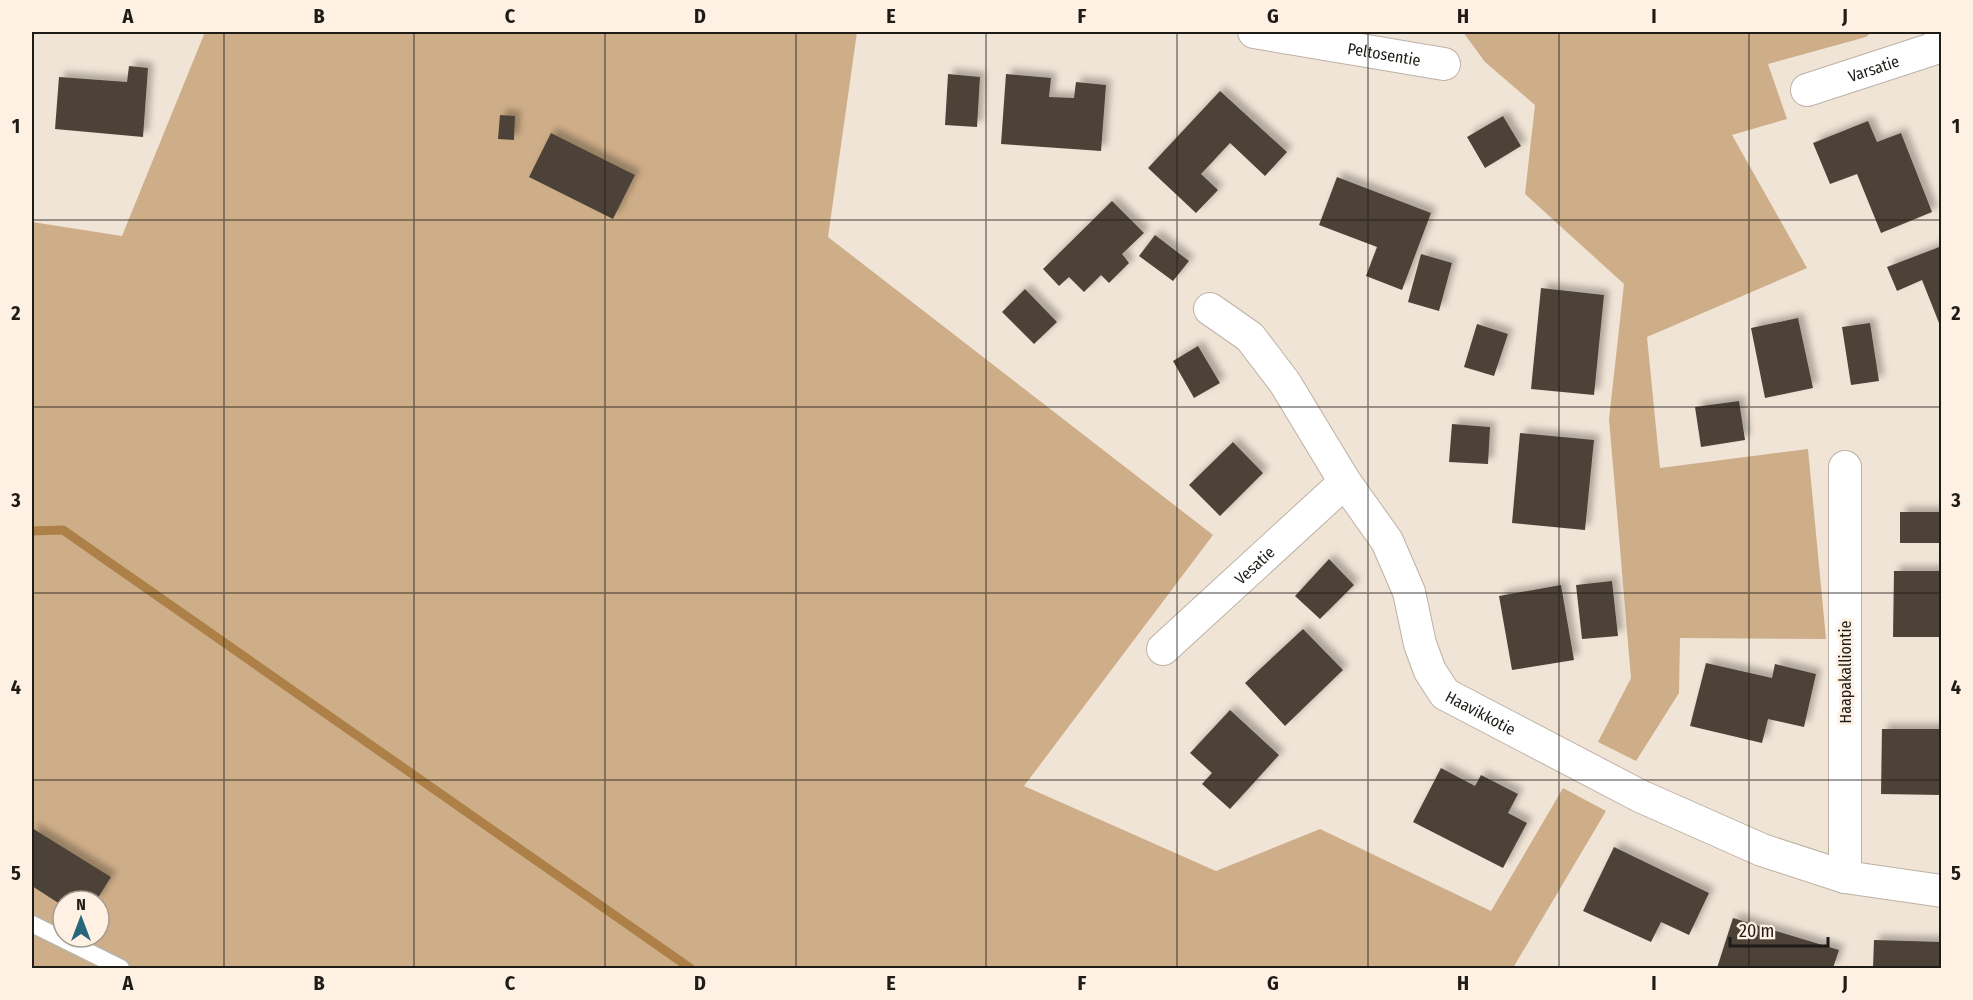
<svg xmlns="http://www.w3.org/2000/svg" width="1973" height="1000" font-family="'Fira Sans Condensed',sans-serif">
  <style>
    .green { fill: #ceae88; fill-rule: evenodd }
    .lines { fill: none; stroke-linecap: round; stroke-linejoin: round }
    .stream { stroke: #ad8048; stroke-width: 9 }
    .building { fill: #4d4338; filter: url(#shadow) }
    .service-casing { stroke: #bdb1a4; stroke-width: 20 }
    .minor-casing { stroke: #bdb1a4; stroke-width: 34 }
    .tertiary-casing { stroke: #bdb1a4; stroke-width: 36 }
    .service { stroke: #fff; stroke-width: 16 }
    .minor { stroke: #fff; stroke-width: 32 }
    .tertiary { stroke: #fff; stroke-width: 33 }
    .grid { fill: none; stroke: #1f1b16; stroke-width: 1.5; stroke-opacity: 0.55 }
    .labels { text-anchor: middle; stroke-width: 6; stroke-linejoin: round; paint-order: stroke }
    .street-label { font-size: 16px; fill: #1f1b16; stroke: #fef1e3 }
    .neatline { fill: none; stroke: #1f1b16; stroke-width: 2 }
    .grid-label { font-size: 20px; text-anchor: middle; font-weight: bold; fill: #1f1b16 }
  </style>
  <defs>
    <filter id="shadow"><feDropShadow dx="5.5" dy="-5.5" stdDeviation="3" flood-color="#0004"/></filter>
  </defs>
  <rect width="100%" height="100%" fill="#f0e4d6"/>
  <path class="green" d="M 205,32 L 857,32 L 828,237 L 1213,535 L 1024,786 L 1216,871 L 1320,829 L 1491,911 L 1563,788 L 1606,811 L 1513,968 L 32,968 L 32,222 L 122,236 ZM 63,901 L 99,901 L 99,937 L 63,937 Z
    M 1463,32 L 1872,32 L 1866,37 L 1768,64 L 1787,119 L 1732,135 L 1807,268 L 1647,337 L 1660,468 L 1808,449 L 1826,639 L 1680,638 L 1679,693 L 1636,761 L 1598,742 L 1631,678 L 1609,419 L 1624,284 L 1525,194 L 1535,105 L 1485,62 Z"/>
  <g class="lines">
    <path class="stream" d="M 32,531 L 63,530 L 690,968"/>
  </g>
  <path class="building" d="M 129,66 L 148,68 L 143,137 L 55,129 L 59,77 L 127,82 Z
    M 948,74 L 980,77 L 977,127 L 945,125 Z
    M 1006,74 L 1051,78 L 1049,97 L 1074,98 L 1076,82 L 1106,85 L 1101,151 L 1001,144 Z
    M 1220,91 L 1287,152 L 1265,176 L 1230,143 L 1201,174 L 1218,190 L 1196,213 L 1148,168 Z
    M 500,115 L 515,116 L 514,140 L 498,139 Z
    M 1503,116 L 1521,146 L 1485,168 L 1467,137 Z
    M 1868,121 L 1877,142 L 1901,133 L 1932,212 L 1881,233 L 1857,174 L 1830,184 L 1813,143 Z
    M 551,133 L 635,175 L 613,219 L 529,177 Z
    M 1337,177 L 1431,213 L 1402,290 L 1366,276 L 1377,247 L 1319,225 Z
    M 1112,201 L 1144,233 L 1122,254 L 1129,263 L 1109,283 L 1101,275 L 1084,292 L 1069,277 L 1059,286 L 1043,269 Z
    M 1155,235 L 1189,261 L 1173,281 L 1139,256 Z
    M 1942,246 L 1942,328 L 1941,328 L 1922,280 L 1897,291 L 1887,267 Z
    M 1421,254 L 1452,263 L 1439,311 L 1408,302 Z
    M 1541,288 L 1604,295 L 1594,395 L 1531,389 Z
    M 1025,289 L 1057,322 L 1034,344 L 1002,312 Z
    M 1798,318 L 1813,388 L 1765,398 L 1751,328 Z
    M 1870,323 L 1879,381 L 1851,385 L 1842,327 Z
    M 1477,324 L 1508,334 L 1494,376 L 1464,367 Z
    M 1198,346 L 1220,383 L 1194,398 L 1173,361 Z
    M 1739,401 L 1745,440 L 1701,447 L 1695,407 Z
    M 1452,424 L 1490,427 L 1488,464 L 1449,462 Z
    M 1520,433 L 1594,440 L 1585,530 L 1512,523 Z
    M 1233,442 L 1263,473 L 1220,516 L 1189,485 Z
    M 1900,512 L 1942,512 L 1942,543 L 1900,543 Z
    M 1329,559 L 1354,585 L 1320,619 L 1295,596 Z
    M 1894,571 L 1942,571 L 1942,637 L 1893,637 Z
    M 1612,581 L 1618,636 L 1582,639 L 1576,585 Z
    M 1561,585 L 1574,660 L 1512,670 L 1499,596 Z
    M 1303,629 L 1343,670 L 1285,726 L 1245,683 Z
    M 1706,663 L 1772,678 L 1775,664 L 1816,674 L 1804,727 L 1768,719 L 1762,743 L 1690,726 Z
    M 1230,710 L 1279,755 L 1230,809 L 1202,784 L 1212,773 L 1190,753 Z
    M 1882,729 L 1942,729 L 1942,795 L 1881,794 Z
    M 1441,768 L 1475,786 L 1481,775 L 1518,794 L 1508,813 L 1527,823 L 1503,868 L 1413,822 Z
    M 32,828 L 111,877 L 96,901 L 63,901 L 63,906 L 32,886 Z
    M 1614,847 L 1709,893 L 1689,935 L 1661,922 L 1651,942 L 1583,911 Z
    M 1733,918 L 1839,950 L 1833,968 L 1717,968 Z
    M 1874,940 L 1942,942 L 1942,968 L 1873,968 Z"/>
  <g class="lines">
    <defs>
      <path id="service" d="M 32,924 L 121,968"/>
      <g id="minor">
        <path id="s1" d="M 1254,32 L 1444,64"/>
        <path id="s2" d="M 1807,90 L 1942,46"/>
        <path id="s3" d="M 1210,309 L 1250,337 L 1285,383 L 1345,482 L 1387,541 L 1409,592 L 1420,644 L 1430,671 L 1445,694 L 1640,796 L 1762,850 L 1845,877 L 1942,891"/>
        <path d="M 1845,467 L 1845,877"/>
        <path id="s4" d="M 1163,649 L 1345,482"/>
      </g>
      <path id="tertiary" d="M 1941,32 L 1942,33"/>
    </defs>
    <use href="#service" class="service-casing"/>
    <use href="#minor" class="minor-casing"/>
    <use href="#tertiary" class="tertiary-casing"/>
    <use href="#service" class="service"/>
    <use href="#minor" class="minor"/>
    <use href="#tertiary" class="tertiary"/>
  </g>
  <path class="grid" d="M 224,32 L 224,968M 414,32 L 414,968M 605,32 L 605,968M 796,32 L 796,968M 986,32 L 986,968M 1177,32 L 1177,968M 1368,32 L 1368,968M 1559,32 L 1559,968M 1749,32 L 1749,968M 32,220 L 1942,220M 32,407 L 1942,407M 32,593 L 1942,593M 32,780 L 1942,780"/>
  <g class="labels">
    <g class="street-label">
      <text dy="6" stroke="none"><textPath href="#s1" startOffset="132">Peltosentie</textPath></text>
      <text dy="6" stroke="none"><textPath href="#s2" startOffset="70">Varsatie</textPath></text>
      <text dy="6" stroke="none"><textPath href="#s4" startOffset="124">Vesatie</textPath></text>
      <text transform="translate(1845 672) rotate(-90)" y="6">Haapakalliontie</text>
      <text dy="6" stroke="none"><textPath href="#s3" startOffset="500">Haavikkotie</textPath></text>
    </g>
  </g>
  <rect width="1973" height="1000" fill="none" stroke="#fef1e3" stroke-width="66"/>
  <g transform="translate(81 919)"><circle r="28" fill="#fef1e3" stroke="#a59b91" stroke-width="1.5"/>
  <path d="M0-4.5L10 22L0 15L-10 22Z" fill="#26677b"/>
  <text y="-9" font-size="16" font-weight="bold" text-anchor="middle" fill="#1f1b16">N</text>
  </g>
  <path d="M1730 937v9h98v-9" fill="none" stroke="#1f1b16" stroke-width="3"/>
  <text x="1739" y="937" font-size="18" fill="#1f1b16" stroke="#fef1e3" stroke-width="4.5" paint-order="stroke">20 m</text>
  <rect x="33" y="33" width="1907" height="934" class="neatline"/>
  <g class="grid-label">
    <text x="128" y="23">A</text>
    <text x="319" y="23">B</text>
    <text x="510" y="23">C</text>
    <text x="700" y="23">D</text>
    <text x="891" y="23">E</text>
    <text x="1082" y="23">F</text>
    <text x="1273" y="23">G</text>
    <text x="1463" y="23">H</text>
    <text x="1654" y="23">I</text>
    <text x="1845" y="23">J</text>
    <text x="16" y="133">1</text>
    <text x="1956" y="133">1</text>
    <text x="16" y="320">2</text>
    <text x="1956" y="320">2</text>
    <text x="16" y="507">3</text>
    <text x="1956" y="507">3</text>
    <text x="16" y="694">4</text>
    <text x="1956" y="694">4</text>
    <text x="16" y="880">5</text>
    <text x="1956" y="880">5</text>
    <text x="128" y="990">A</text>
    <text x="319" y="990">B</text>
    <text x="510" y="990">C</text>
    <text x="700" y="990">D</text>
    <text x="891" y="990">E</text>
    <text x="1082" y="990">F</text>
    <text x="1273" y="990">G</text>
    <text x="1463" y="990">H</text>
    <text x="1654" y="990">I</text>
    <text x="1845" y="990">J</text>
  </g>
</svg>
